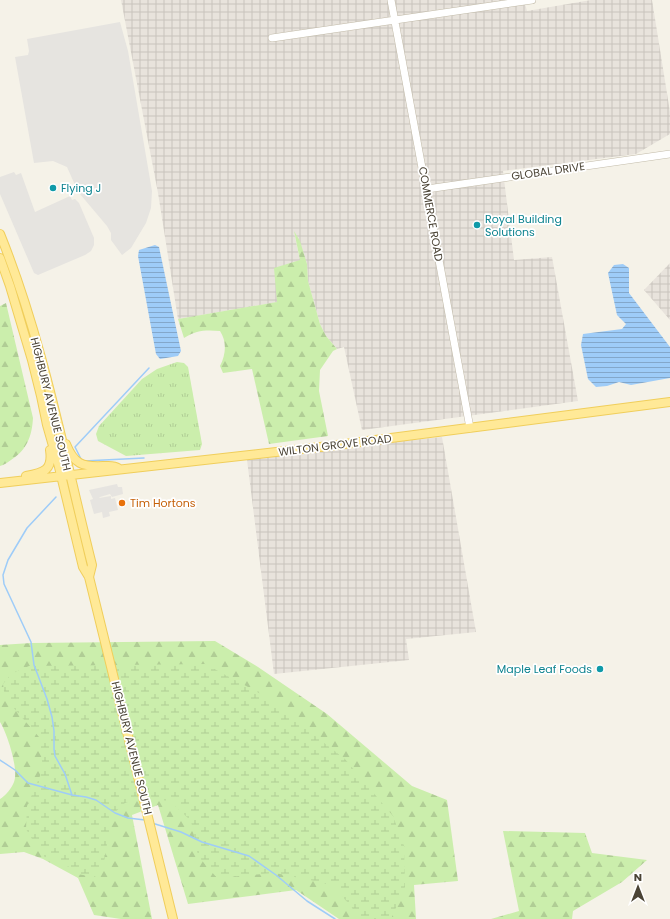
<svg xmlns="http://www.w3.org/2000/svg" width="670" height="919" font-family="Poppins,sans-serif">
  <style>
    .industrial { fill: url(#industrial-grid) }
    .grass { fill: url(#grass-tufts) }
    .forest { fill: url(#forest-firs) }
    .wetland { fill: url(#wetland-marsh) }
    .parking { fill: #e6e4e0 }
    .water { fill: url(#water-rules) }
    .lines { fill: none; stroke-linecap: round; stroke-linejoin: round }
    .stream { stroke: #9eccf8; stroke-width: 1.5 }
    .minor-casing { stroke: #c2bba9; stroke-width: 8 }
    .major-casing { stroke: #f0ce5b; stroke-width: 10 }
    .minor { stroke: #fff; stroke-width: 7 }
    .major { stroke: #ffe997; stroke-width: 8 }
    .culture-dot { fill: #0f9aa8; stroke: #fff; stroke-width: 1.5 }
    .food-dot { fill: #e8710a; stroke: #fff; stroke-width: 1.5 }
    .labels { text-anchor: middle; stroke-width: 3.5; stroke-linejoin: round; paint-order: stroke }
    .street-label { font-size: 11px; fill: #4a4335; stroke: #fff }
    .culture-label { font-size: 11px; fill: #0d838f; stroke: #fff; text-anchor: start }
    .food-label { font-size: 11px; fill: #c56008; stroke: #fff; text-anchor: start }
  </style>
  <defs>
    <pattern id="industrial-grid" width="8" height="8" patternUnits="userSpaceOnUse"><rect width="8" height="8" fill="#e8e3dc"/><path d="M0 4h8M4 0v8" fill="none" stroke="#c8c4bd"/></pattern>
    <pattern id="grass-tufts" width="24" height="20" patternUnits="userSpaceOnUse"><rect width="24" height="20" fill="#cbeeac"/><path d="M3 7l-1-3M5 7V3M7 7l1-3M15 17l-1-3M17 17v-4M19 17l1-3" fill="none" stroke="#b0cd95"/></pattern>
    <pattern id="forest-firs" width="22" height="20" patternUnits="userSpaceOnUse"><rect width="22" height="20" fill="#cbeeac"/><path d="M5 1l3.5 6h-7zM16 11l3.5 6h-7z" fill="#b0cd95"/></pattern>
    <pattern id="wetland-marsh" width="20" height="14" patternUnits="userSpaceOnUse"><rect width="20" height="14" fill="#cbeeac"/><path d="M1 5h8M5 5V1M11 12h8M15 12V8" fill="none" stroke="#b0cd95"/></pattern>
    <pattern id="water-rules" width="6" height="5" patternUnits="userSpaceOnUse"><rect width="6" height="5" fill="#9eccf8"/><path d="M0 2.5h6" fill="none" stroke="#83a7ca"/></pattern>
  </defs>
  <rect width="100%" height="100%" fill="#f5f2e8"/>
  <path class="industrial" d="M 121,0 L 524,0 L 527,11 L 591,0 L 652,0 L 670,112 L 670,134 L 636,154 L 503,171 L 514,260 L 552,257 L 578,401 L 362,430 L 344,347 L 337,349 L 326,336 L 320,324 L 308,281 L 307,264 L 294,232 L 300,260 L 278,302 L 178,319 L 158,193 Z
    M 670,263 L 670,320 L 644,290 Z
    M 442,437 L 476,632 L 406,639 L 409,660 L 274,674 L 247,460 L 315,450 Z"/>
  <path class="grass" d="M 177,362 L 184,363 L 188,367 L 202,444 L 200,450 L 126,456 L 98,441 L 96,434 L 99,426 L 142,379 L 157,369 Z"/>
  <path class="forest" d="M 294,231 L 300,241 L 307,264 L 308,281 L 320,324 L 326,336 L 337,349 L 333,351 L 320,370 L 319,391 L 328,436 L 269,444 L 252,369 L 223,373 L 220,366 C 226,354 227,342 220,331 C 205,330 197,330 184,338 L 178,319 L 277,302 L 274,268 L 300,260 Z
    M 6,303 L 33,418 C 32,436 27,450 11,460 C 7,463 4,465 0,466 L 0,306 Z
    M 215,641 L 258,667 L 327,714 L 412,786 L 447,800 L 458,881 L 414,885 L 416,919 L 339,919 L 296,890 L 188,904 L 158,805 L 132,815 L 152,919 L 121,919 L 94,915 L 78,878 L 43,859 L 24,852 L 0,854 L 0,799 C 5,796 12,788 14,782 C 19,769 7,733 0,722 L 0,645 L 31,643 Z
    M 503,831 L 585,833 L 592,853 L 647,860 L 622,882 L 573,911 L 572,919 L 491,919 L 519,911 Z"/>
  <path class="wetland" d="M 205,664 L 261,694 L 345,759 L 393,816 L 404,846 L 405,887 L 391,919 L 358,919 L 351,906 L 336,890 L 324,883 L 275,873 L 217,878 L 198,856 L 191,821 L 170,801 L 140,798 L 125,803 L 112,815 L 104,862 L 95,877 L 77,874 L 63,862 L 42,856 L 26,829 L 27,806 L 43,769 L 39,737 L 5,698 L 3,684 L 11,674 L 29,666 Z"/>
  <path class="parking" d="M 120,22 L 128,51 L 152,191 L 151,208 L 146,223 L 131,248 L 122,255 L 111,240 L 111,233 L 107,226 L 80,194 L 75,185 L 67,167 L 53,161 L 34,163 L 15,57 L 28,55 L 29,51 L 27,39 Z
    M 14,172 L 16,175 L 21,173 L 35,212 L 70,196 L 72,200 L 75,199 L 79,203 L 94,238 L 94,245 L 91,251 L 85,255 L 38,275 L 34,273 L 0,194 L 0,177 Z
    M 117,484 L 118,487 L 122,487 L 123,494 L 112,497 L 110,494 L 100,497 L 99,498 L 111,496 L 111,499 L 115,498 L 118,510 L 109,512 L 110,516 L 103,518 L 102,512 L 94,514 L 90,500 L 93,499 L 89,490 Z"/>
  <path class="water" d="M 155,245 L 159,247 L 181,351 L 178,356 L 160,359 L 156,354 L 138,256 L 139,250 Z
    M 623,264 L 629,268 L 629,293 L 670,347 L 670,378 L 631,385 L 619,382 L 607,386 L 596,387 L 588,379 L 581,345 L 583,334 L 622,329 L 626,324 L 617,315 L 608,273 L 614,265 Z"/>
  <g class="lines">
    <path class="stream" d="M 81,459 L 75,447 L 149,368
      M 84,461 L 144,458
      M 56,497 L 27,528 L 8,560 L 3,575 L 4,584 L 31,642 L 34,665 L 47,699 L 52,717 L 54,731 L 54,749 L 55,756 L 65,774 L 72,795
      M 0,760 L 15,770 L 28,783 L 72,795 L 86,797 L 96,800 L 115,813 L 128,818 L 145,820
      M 152,823 L 181,832 L 202,842 L 249,856 L 276,875 L 307,901 L 335,919"/>
    <defs>
      <path id="minor" d="M 391,0 L 470,428
        M 272,38 L 532,0
        M 427,189 L 670,154"/>
      <path id="major" d="M 0,234 C 43,340 64,454 92,565 L 89,577
        M 0,258 L 10,286 L 32,360 L 41,396 L 47,425 L 59,467 L 83,567 L 89,577 L 173,919
        M 66,444 C 74,464 82,467 103,466 C 109,466 114,465 118,468
        M 26,476 C 44,473 53,470 50,450
        M 0,483 L 329,446 L 670,402"/>
    </defs>
    <use href="#minor" class="minor-casing"/>
    <use href="#major" class="major-casing"/>
    <use href="#minor" class="minor"/>
    <use href="#major" class="major"/>
  </g>
  <g class="culture-dot">
    <circle cx="53" cy="188" r="4"/>
    <circle cx="477" cy="225" r="4"/>
    <circle cx="600" cy="669" r="4"/>
  </g>
  <circle class="food-dot" cx="122" cy="503" r="4"/>
  <g class="labels">
    <g class="street-label">
      <text transform="translate(548 171) rotate(-8)" y="4">GLOBAL DRIVE</text>
      <text transform="translate(431 214) rotate(80)" y="4">COMMERCE ROAD</text>
      <text transform="translate(51 404) rotate(76)" y="4">HIGHBURY AVENUE SOUTH</text>
      <text transform="translate(335 445) rotate(-7)" y="4">WILTON GROVE ROAD</text>
      <text transform="translate(132 748) rotate(76)" y="4">HIGHBURY AVENUE SOUTH</text>
    </g>
    <g class="culture-label">
      <text x="61" y="192">Flying J</text>
      <text x="485" y="223">Royal Building<tspan x="485" dy="13">Solutions</tspan></text>
      <text x="592" y="673" text-anchor="end">Maple Leaf Foods</text>
    </g>
    <g class="food-label">
      <text x="130" y="507">Tim Hortons</text>
    </g>
  </g>
  <g transform="translate(638 887)" stroke="#ffffff" stroke-width="3" paint-order="stroke">
  <path d="M0-3L7 15L0 10L-7 15Z" fill="#4a4335"/>
  <text y="-6" font-size="11" font-weight="bold" text-anchor="middle" fill="#4a4335">N</text>
  </g>
</svg>
